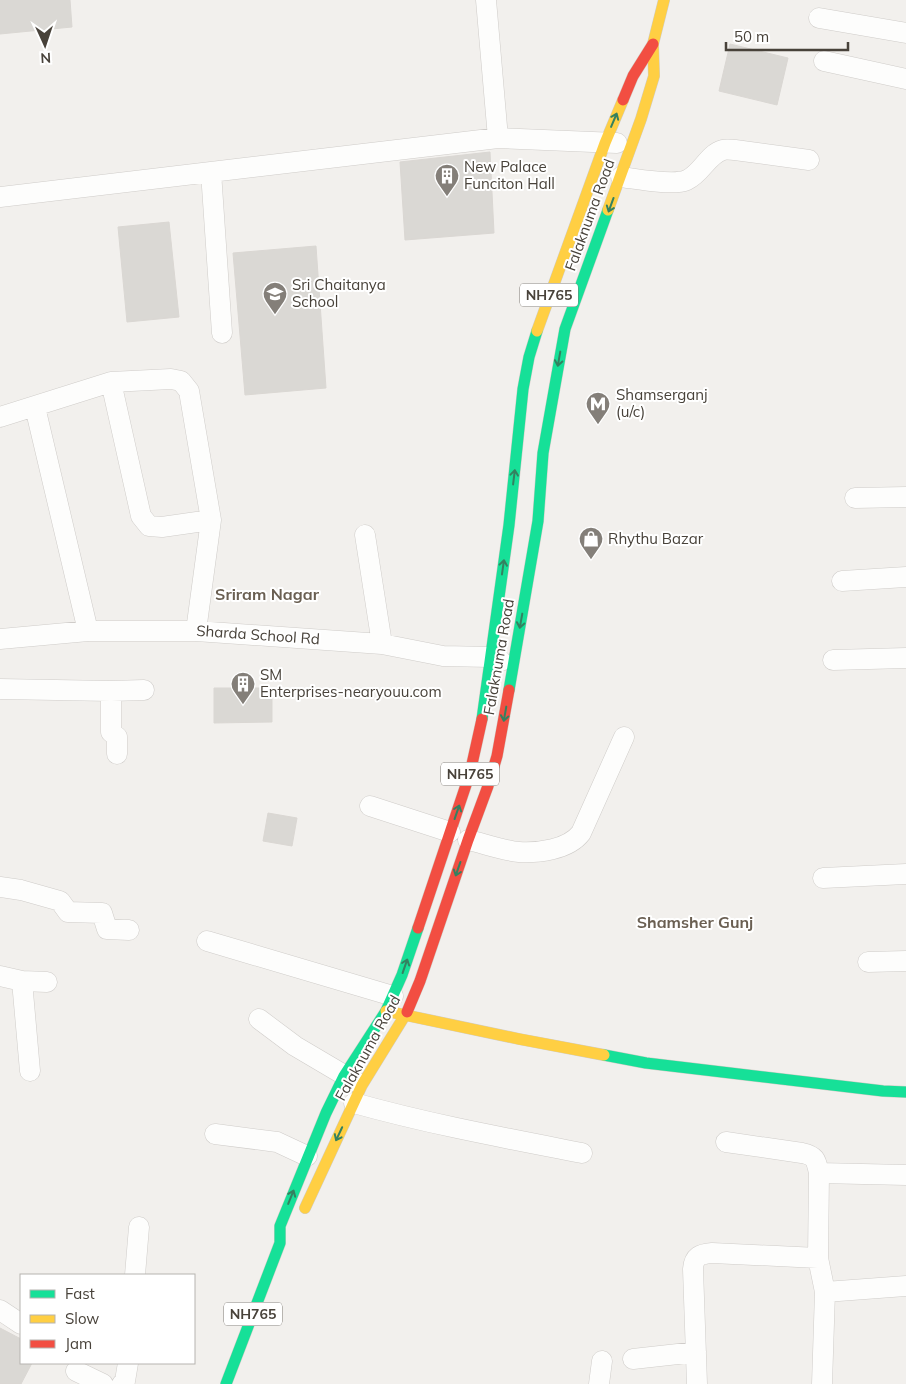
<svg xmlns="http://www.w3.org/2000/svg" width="906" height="1384" font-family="Mulish,sans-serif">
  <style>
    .building { fill: #dad8d4; stroke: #dad7d3 }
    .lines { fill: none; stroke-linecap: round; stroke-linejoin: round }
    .street-casing { stroke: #cfccc9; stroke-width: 21 }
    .fast-casing { stroke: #d0ccc5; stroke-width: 12 }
    .slow-casing { stroke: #d0ccc5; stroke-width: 12 }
    .jam-casing { stroke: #d0ccc5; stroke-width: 12 }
    .street { stroke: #fdfdfc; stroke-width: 20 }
    .fast { stroke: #16e098; stroke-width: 11 }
    .slow { stroke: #ffcf43; stroke-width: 11 }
    .jam { stroke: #f24e42; stroke-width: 11 }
    .oneway { stroke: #348160 }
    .labels { text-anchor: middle; stroke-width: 4; stroke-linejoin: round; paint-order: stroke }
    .shield { fill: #fff; stroke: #7f7b75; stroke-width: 1 }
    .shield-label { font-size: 14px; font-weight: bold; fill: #48423a }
    .poi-label { font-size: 15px; fill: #48423a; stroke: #fff; text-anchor: start }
    .street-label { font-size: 15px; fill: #48423a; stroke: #fff }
    .neighbourhood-label { font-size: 16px; font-weight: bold; fill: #6a5f52; stroke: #fff }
  </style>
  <rect width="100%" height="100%" fill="#f2f0ed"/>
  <path class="building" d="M 0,0 L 70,0 L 72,27 L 0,34 Z
    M 730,44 L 788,58 L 777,105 L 719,91 Z
    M 490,152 L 494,233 L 405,240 L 400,162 Z
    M 169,222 L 179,317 L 127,322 L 118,227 Z
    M 316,246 L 326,388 L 245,395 L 233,253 Z
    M 214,688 L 272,688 L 272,722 L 214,723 Z
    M 268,813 L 297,818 L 292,846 L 263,841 Z
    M 0,1328 L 21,1339 L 21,1363 L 32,1363 L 21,1384 L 0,1384 Z"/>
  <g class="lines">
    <defs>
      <path id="street" d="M 486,0 L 498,138
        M 819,18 L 906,33
        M 824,61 L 906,79
        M 211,172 L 222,333
        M 621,177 C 637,179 673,186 687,180 C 702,173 708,154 723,150 C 727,149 732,150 735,150 L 809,160
        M 0,197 L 498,138 L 617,143
        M 111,382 L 141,516 L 149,526 L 162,527 L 211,520
        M 35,407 L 88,631
        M 0,417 L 111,382 L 171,379 L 181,381 L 189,391 L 211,520 L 196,631
        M 855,498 L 906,497
        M 365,535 L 382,644
        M 842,581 L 906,577
        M 0,639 L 88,631 L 196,631 L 382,644 L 443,656 L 490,657 L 501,661
        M 833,660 L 906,658
        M 0,689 L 111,691 L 111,732 L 117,737 L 117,754
        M 111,691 L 144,690
        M 370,806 L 450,832
        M 468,840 C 482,843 505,851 519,852 C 538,853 568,850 581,833 L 624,737
        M 823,878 L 906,874
        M 0,887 L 21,890 L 60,901 L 68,912 L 102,913 L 107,929 L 129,930
        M 207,941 L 393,996
        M 868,962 L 906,961
        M 0,976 L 22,981
        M 259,1019 L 295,1046 L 356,1082
        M 30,1071 L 22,981 L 47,982
        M 354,1103 C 429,1124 505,1138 582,1153
        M 215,1134 L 277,1142 L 307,1156
        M 726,1142 L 802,1153 C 816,1156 816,1160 819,1173 L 818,1258
        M 819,1173 L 906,1175
        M 135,1275 L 139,1227
        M 0,1310 L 21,1324
        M 633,1359 L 696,1352
        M 76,1371 L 103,1384
        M 122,1384 L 125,1381 L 128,1363
        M 599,1384 L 602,1361
        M 697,1384 L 693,1269 C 694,1256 700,1254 712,1253 L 818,1258 L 825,1292
        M 822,1384 L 825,1292 L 906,1286"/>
      <path id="fast" d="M 509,690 L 538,521 L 543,453 L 565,329 L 608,210
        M 482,719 L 509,525 L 523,389 L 529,357 L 537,331
        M 604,1055 L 646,1063 L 883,1091 L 906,1092
        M 226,1384 L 280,1243 L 280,1226 L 326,1113 L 344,1076 L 386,1011 L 402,975 L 418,928"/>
      <path id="slow" d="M 608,210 L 641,119 L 654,76 L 653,44 L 664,0
        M 537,331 L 605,143 L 623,100
        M 386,1011 L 519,1039 L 604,1055
        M 305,1208 L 362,1085 L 407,1012"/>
      <path id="jam" d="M 623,100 L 633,76 L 653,44
        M 418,928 L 470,773 L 482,719
        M 407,1012 L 420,981 L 468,840 L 488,786 L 497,756 L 509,690"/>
    </defs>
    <use href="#street" class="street-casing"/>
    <use href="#fast" class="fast-casing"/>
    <use href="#slow" class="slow-casing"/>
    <use href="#jam" class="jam-casing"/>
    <use href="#street" class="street"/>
    <use href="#fast" class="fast"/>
    <use href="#slow" class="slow"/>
    <use href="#jam" class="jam"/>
  </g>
  <defs><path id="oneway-shaft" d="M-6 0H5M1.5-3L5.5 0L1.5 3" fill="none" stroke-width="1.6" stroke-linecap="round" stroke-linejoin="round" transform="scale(1.25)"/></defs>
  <g class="oneway">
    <use href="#oneway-shaft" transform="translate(614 120) rotate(-67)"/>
    <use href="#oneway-shaft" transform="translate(611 205) rotate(110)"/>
    <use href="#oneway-shaft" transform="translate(559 359) rotate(100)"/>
    <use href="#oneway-shaft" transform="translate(514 477) rotate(-83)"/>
    <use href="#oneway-shaft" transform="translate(503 567) rotate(-82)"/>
    <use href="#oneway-shaft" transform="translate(521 621) rotate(100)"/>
    <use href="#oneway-shaft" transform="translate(505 714) rotate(100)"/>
    <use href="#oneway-shaft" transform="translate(457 812) rotate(-71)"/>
    <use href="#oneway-shaft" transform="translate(458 869) rotate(109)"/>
    <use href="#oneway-shaft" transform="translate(405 966) rotate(-71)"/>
    <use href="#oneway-shaft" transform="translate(339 1134) rotate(115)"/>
    <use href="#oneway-shaft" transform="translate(291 1197) rotate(-68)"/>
  </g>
  <defs>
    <symbol id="building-pin" viewBox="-11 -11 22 30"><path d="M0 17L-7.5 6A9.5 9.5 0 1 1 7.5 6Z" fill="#847f79" stroke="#fff"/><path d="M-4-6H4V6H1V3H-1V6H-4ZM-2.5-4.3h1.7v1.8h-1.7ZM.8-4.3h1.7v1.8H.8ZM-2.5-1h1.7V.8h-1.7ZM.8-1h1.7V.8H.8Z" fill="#fff"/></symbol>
    <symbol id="school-pin" viewBox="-11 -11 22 30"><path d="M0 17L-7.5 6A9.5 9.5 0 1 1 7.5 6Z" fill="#847f79" stroke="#fff"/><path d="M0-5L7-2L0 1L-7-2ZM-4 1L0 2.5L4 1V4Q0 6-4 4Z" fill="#fff"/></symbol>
    <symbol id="metro-pin" viewBox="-11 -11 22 30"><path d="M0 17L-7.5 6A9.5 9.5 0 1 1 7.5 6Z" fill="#847f79" stroke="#fff"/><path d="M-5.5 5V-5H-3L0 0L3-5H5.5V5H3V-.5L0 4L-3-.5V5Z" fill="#fff"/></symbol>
    <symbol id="shop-pin" viewBox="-11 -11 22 30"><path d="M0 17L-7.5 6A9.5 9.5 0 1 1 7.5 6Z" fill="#847f79" stroke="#fff"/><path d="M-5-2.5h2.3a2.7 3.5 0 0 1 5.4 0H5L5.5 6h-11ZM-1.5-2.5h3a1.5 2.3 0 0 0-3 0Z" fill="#fff"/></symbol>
  </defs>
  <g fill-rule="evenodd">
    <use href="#building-pin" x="433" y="162" width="28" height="38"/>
    <use href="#school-pin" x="261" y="280" width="28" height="38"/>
    <use href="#metro-pin" x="584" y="390" width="28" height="38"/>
    <use href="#shop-pin" x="577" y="525" width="28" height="38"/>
    <use href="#building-pin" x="229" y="670" width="28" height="38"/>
  </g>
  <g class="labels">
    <g class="shield">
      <rect x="520" y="283.5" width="58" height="23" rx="4"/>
      <rect x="441" y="762.5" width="58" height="23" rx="4"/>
      <rect x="224" y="1302.5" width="58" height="23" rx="4"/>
    </g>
    <g class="shield-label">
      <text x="549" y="300">NH765</text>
      <text x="470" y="779">NH765</text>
      <text x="253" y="1319">NH765</text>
    </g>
    <g class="poi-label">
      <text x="464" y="172">New Palace<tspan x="464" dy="17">Funciton Hall</tspan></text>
      <text x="292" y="290">Sri Chaitanya<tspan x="292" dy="17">School</tspan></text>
      <text x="616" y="400">Shamserganj<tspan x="616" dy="17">(u/c)</tspan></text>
      <text x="608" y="544">Rhythu Bazar</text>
      <text x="260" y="680">SM<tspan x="260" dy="17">Enterprises-nearyouu.com</tspan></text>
    </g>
    <g class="street-label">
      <text transform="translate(590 215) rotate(-70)" y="5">Falaknuma Road</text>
      <text transform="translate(258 635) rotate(4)" y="5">Sharda School Rd</text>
      <text transform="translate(499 657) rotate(-80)" y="5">Falaknuma Road</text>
      <text transform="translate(368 1048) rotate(-61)" y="5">Falaknuma Road</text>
    </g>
    <g class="neighbourhood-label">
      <text x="267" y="600">Sriram Nagar</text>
      <text x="695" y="928">Shamsher Gunj</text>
    </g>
  </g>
  <rect x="20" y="1274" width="175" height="90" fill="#ffffff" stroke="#b6b3b0"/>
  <rect x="30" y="1290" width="25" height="8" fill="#16e098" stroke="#b6b3b0"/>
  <text x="65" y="1299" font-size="15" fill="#48423a">Fast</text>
  <rect x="30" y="1315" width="25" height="8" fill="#ffcf43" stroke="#b6b3b0"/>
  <text x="65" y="1324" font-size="15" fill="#48423a">Slow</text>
  <rect x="30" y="1340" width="25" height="8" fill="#f24e42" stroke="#b6b3b0"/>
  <text x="65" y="1349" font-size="15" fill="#48423a">Jam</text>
  <g transform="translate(45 45) rotate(177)" stroke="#ffffff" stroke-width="4" paint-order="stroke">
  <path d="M0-4L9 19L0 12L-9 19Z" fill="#48423a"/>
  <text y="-8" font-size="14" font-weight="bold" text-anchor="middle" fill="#48423a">N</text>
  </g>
  <path d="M726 42v8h122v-8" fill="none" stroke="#48423a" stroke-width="2.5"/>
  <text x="734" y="42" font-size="15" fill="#48423a" stroke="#ffffff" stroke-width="4" paint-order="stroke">50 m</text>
</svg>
